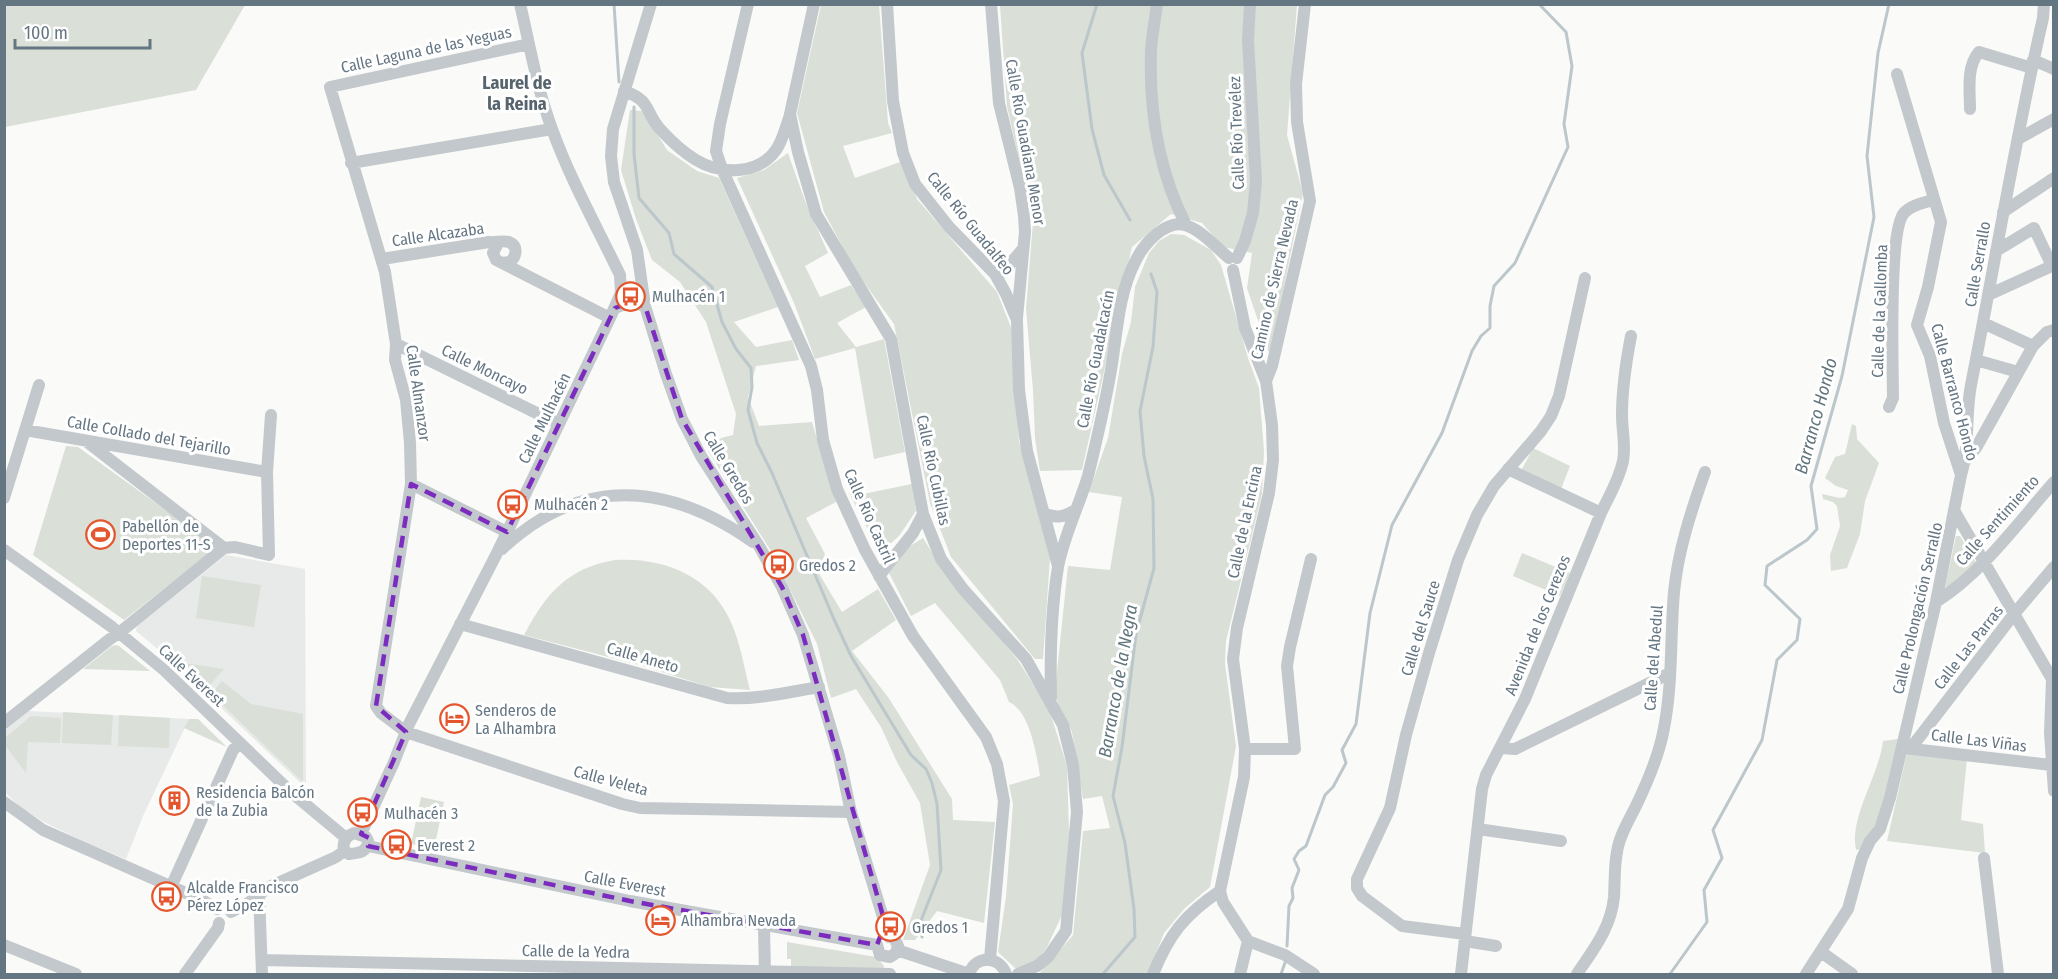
<svg xmlns="http://www.w3.org/2000/svg" width="2058" height="979" font-family="'Fira Sans Condensed',sans-serif">
  <style>
    .built { fill: #e8e9e9 }
    .green { fill: #dadfd7 }
    .lines { fill: none; stroke-linecap: round; stroke-linejoin: round }
    .stream { stroke: #bbc7cb; stroke-width: 3 }
    .minor { stroke: #c3c8cc; stroke-width: 12 }
    .marked { fill: none; stroke: #7b2cbf; stroke-width: 4.5; stroke-dasharray: 12 8; stroke-linejoin: round }
    .labels { text-anchor: middle; stroke-width: 6; stroke-linejoin: round; paint-order: stroke }
    .street-label { font-size: 16px; fill: #657683; stroke: #fff }
    .poi-label { font-size: 16px; fill: #657683; stroke: #fff; text-anchor: start }
    .neighbourhood-label { font-size: 18px; font-weight: bold; fill: #57646e; stroke: #fff }
    .water-label { font-size: 18px; font-style: italic; fill: #60757c; stroke: #fff }
  </style>
  <rect width="100%" height="100%" fill="#fafaf8"/>
  <path class="built" d="M 226,555 L 305,569 L 306,788 L 166,656 L 136,631 L 137,626 Z
    M 29,711 L 189,719 L 143,816 L 126,859 L 87,843 L 44,822 L 20,807 L 5,792 L 5,730 Z"/>
  <path class="green" d="M 5,4 L 245,4 L 245,5 L 196,90 L 5,127 Z
    M 821,5 L 879,5 L 888,123 L 892,133 L 843,146 L 855,178 L 903,161 L 917,199 L 997,292 L 1012,330 L 1019,442 L 1050,558 L 1043,659 L 1035,659 L 951,557 L 930,503 L 894,324 L 855,270 L 824,212 L 797,113 Z
    M 1000,5 L 1297,5 L 1287,135 L 1303,193 L 1270,356 L 1247,288 L 1252,253 L 1223,247 L 1202,223 L 1171,214 L 1132,247 L 1082,470 L 1040,471 L 1035,438 L 1033,390 L 1026,309 L 1033,222 L 1007,106 Z
    M 630,110 L 643,111 L 667,150 L 697,171 L 719,178 L 778,307 L 734,322 L 756,347 L 792,340 L 799,360 L 756,366 L 748,397 L 759,426 L 812,422 L 836,502 L 806,518 L 825,554 L 818,572 L 842,612 L 878,589 L 896,620 L 852,651 L 888,697 L 952,799 L 953,820 L 995,822 L 984,923 L 937,911 L 915,940 L 903,940 L 930,865 L 920,803 L 897,762 L 881,727 L 856,689 L 831,698 L 817,644 L 771,551 L 708,451 L 721,438 L 733,435 L 736,414 L 706,322 L 680,282 L 652,260 L 636,219 L 621,170 Z
    M 788,153 L 805,201 L 828,253 L 805,266 L 820,297 L 851,285 L 866,307 L 837,323 L 856,347 L 884,339 L 905,452 L 874,459 L 855,348 L 815,359 L 794,303 L 737,178 L 764,170 Z
    M 1171,234 L 1184,235 L 1211,250 L 1221,265 L 1248,358 L 1259,388 L 1264,451 L 1262,494 L 1226,641 L 1225,664 L 1236,746 L 1210,887 L 1185,908 L 1164,933 L 1148,974 L 1039,974 L 1073,935 L 1083,831 L 1110,828 L 1102,796 L 1083,799 L 1072,732 L 1058,705 L 1055,691 L 1068,566 L 1110,570 L 1122,497 L 1089,492 L 1108,438 L 1122,354 L 1131,322 L 1135,287 L 1149,253 L 1159,241 Z
    M 1852,424 L 1856,426 L 1857,439 L 1879,463 L 1865,501 L 1860,534 L 1847,568 L 1831,571 L 1830,555 L 1840,526 L 1837,506 L 1833,502 L 1823,499 L 1822,494 L 1840,498 L 1845,497 L 1848,490 L 1836,486 L 1825,478 L 1835,457 L 1845,454 Z
    M 66,446 L 78,447 L 214,545 L 213,550 L 124,620 L 33,555 Z
    M 1533,448 L 1570,466 L 1561,489 L 1522,469 Z
    M 912,484 L 916,511 L 899,536 L 880,553 L 849,493 L 863,494 Z
    M 1956,536 L 1960,536 L 1977,564 L 1949,589 L 1945,587 Z
    M 923,538 L 944,572 L 1017,659 L 1049,709 L 1067,766 L 1069,834 L 1062,915 L 1047,947 L 1037,962 L 1016,969 L 998,952 L 1006,897 L 1013,804 L 1009,785 L 1040,776 C 1037,756 1030,711 1009,702 L 1000,680 L 935,603 L 911,616 L 889,573 L 910,546 Z
    M 1522,553 L 1570,573 L 1560,596 L 1513,576 Z
    M 615,560 C 661,557 708,574 729,618 C 740,640 744,667 750,690 L 710,687 L 639,665 L 524,635 C 546,594 567,568 615,560 Z
    M 202,576 L 261,585 L 254,627 L 196,618 Z
    M 116,645 L 119,646 L 150,671 L 83,669 L 112,646 Z
    M 177,662 L 224,669 L 206,689 Z
    M 222,681 L 251,704 L 303,714 L 303,782 L 211,694 Z
    M 63,712 L 113,715 L 111,745 L 62,743 Z
    M 119,715 L 170,718 L 169,748 L 118,746 Z
    M 31,716 L 61,718 L 60,743 L 28,742 L 26,773 L 5,745 L 5,738 Z
    M 189,719 L 198,719 L 227,747 L 184,728 Z
    M 1898,739 C 1891,776 1884,815 1864,848 L 1856,850 C 1849,817 1879,776 1883,741 Z
    M 1907,753 L 1967,758 L 1961,820 L 1983,824 L 1985,853 L 1887,841 Z
    M 421,797 L 444,802 L 434,849 L 411,844 Z
    M 787,942 L 876,957 L 884,966 L 883,970 L 791,968 L 791,959 L 787,959 Z"/>
  <g class="lines">
    <path class="stream" d="M 614,4 L 619,82
      M 1097,4 L 1082,53 L 1092,129 L 1104,175 L 1130,220
      M 634,107 L 634,154 L 639,198 L 669,233 L 674,254 L 712,287 L 722,322 L 736,349 L 751,368 L 752,387 L 748,410 L 757,443 L 772,473 L 833,617 L 851,656 L 911,755 L 926,769 L 932,783 L 937,804 L 941,870 L 920,923 L 922,937
      M 1287,946 L 1289,906 L 1293,898 L 1292,888 L 1299,870 L 1294,859 L 1299,851 L 1306,846 L 1325,795 L 1333,787 L 1346,763 L 1342,750 L 1356,724 L 1370,613 L 1392,525 L 1442,433 L 1472,351 L 1481,336 L 1490,328 L 1490,306 L 1494,286 L 1515,263 L 1568,147 L 1564,124 L 1572,66 L 1566,32 L 1539,4
      M 1103,974 L 1135,937 L 1134,909 L 1125,843 L 1113,796 L 1122,747 L 1136,634 L 1154,568 L 1153,499 L 1144,456 L 1140,411 L 1153,347 L 1157,292 L 1151,274
      M 1281,974 L 1286,960
      M 1670,974 L 1707,922 L 1704,890 L 1722,858 L 1713,830 L 1762,740 L 1777,660 L 1797,640 L 1800,619 L 1765,585 L 1767,566 L 1807,540 L 1817,529 L 1811,486 L 1842,376 L 1874,217 L 1867,156 L 1878,53 L 1889,4"/>
    <path class="minor" d="M 651,4 L 613,129 L 611,156 L 614,182 L 637,250 L 645,306 L 666,374 L 682,419 L 701,456 L 759,546 L 782,587 L 803,635 L 839,756 L 851,812 L 889,937
      M 748,4 L 720,124 L 716,151 L 722,169 L 811,366 L 817,390 L 823,440 L 837,489 L 865,550 L 913,636 L 986,737 L 997,764 L 1004,801 L 990,959
      M 814,4 L 790,114 L 798,152 L 816,214 L 891,339 L 923,514 L 941,559 L 963,589 L 1026,659 L 1063,725 L 1073,765 L 1077,812 L 1066,931 L 1048,957 L 1037,966 L 1018,974
      M 887,4 L 893,101 L 903,153 L 915,184 L 949,227 L 995,274 L 1006,294 L 1017,320 L 1019,390 L 1027,451 L 1058,566
      M 991,4 L 999,103 L 1020,188 L 1024,216 L 1025,232 L 1017,318
      M 1157,4 C 1155,20 1152,35 1151,50 C 1149,110 1159,172 1186,225
      M 529,44 L 330,87 L 385,272 L 396,344 L 395,360 L 406,400 L 410,443 L 411,484 L 376,706 L 381,713 L 406,732 L 622,804 L 640,808 L 851,812
      M 2033,60 L 2054,69
      M 1897,74 L 1941,222 L 1928,287 L 1917,325 L 1930,356 L 1944,423 L 1961,475
      M 624,91 C 653,101 644,112 661,130 C 671,141 683,152 696,160 C 721,175 758,175 776,150 C 783,140 786,126 790,115
      M 1970,109 C 1970,91 1966,67 1979,52 L 2032,68
      M 2018,139 L 2054,119
      M 351,163 L 552,129
      M 2003,212 L 2054,178
      M 1996,251 L 2034,228 L 2052,266
      M 1237,258 L 1245,241 L 1253,213 L 1256,181 L 1248,40 L 1250,4
      M 382,259 L 489,242 C 495,243 503,240 509,242 C 519,246 516,257 510,262 L 502,263 L 496,260 L 493,253 L 498,243
      M 502,263 L 610,318
      M 1233,270 L 1245,328 L 1266,381 L 1272,425 L 1273,460 L 1269,493 L 1237,628 L 1233,659 L 1245,749 L 1244,777 L 1220,891 L 1223,902 L 1248,941 L 1285,955 L 1314,974
      M 995,274 L 1004,271 L 1022,250
      M 1988,295 L 2054,265
      M 615,308 L 631,302 L 645,306
      M 1983,323 L 2033,346
      M 396,344 L 559,424
      M 1976,360 L 2018,372
      M 1266,381 L 1272,366 L 1310,201 L 1297,122 L 1296,84 L 1305,4
      M 1889,407 L 1893,398 C 1893,367 1888,231 1904,213 C 1911,205 1923,203 1933,200
      M 25,430 L 267,472
      M 86,441 L 224,548 L 235,547 L 269,555 L 267,472 L 271,415
      M 1966,460 L 1976,448 L 2033,346 L 2047,332 L 2054,330
      M 1508,469 L 1601,513
      M 411,484 L 507,532
      M 4,498 L 39,385
      M 1955,512 L 2052,679 L 2050,733 L 2054,791
      M 1045,514 C 1057,518 1064,517 1074,511
      M 502,549 C 581,475 668,482 753,542
      M 4,550 L 112,627 L 164,670 L 292,793 L 346,838
      M 879,576 L 913,533 L 923,514
      M 1936,602 C 1983,572 2017,524 2054,482
      M 460,624 L 727,698 C 757,700 789,692 819,687
      M 1051,698 C 1050,655 1051,610 1058,567 C 1064,535 1079,506 1088,476 C 1097,439 1106,401 1112,364 C 1117,331 1119,293 1135,262 C 1142,247 1156,230 1173,225 C 1193,219 1215,247 1229,258
      M 4,723 L 110,639 L 119,633 L 224,548
      M 1501,748 L 1515,749 L 1670,673
      M 1904,748 L 2051,765
      M 1911,748 L 2014,614 L 2054,567
      M 1245,749 L 1295,749 L 1287,666 L 1290,647 L 1311,559
      M 4,802 L 43,830 L 204,901 L 217,909
      M 1478,829 L 1561,841
      M 354,833 L 366,837 L 368,841 C 367,852 360,853 349,854 L 344,851 C 342,842 346,836 354,833 Z
      M 361,834 L 394,762 L 409,724 L 496,555 L 610,318 L 621,293 L 620,275 C 597,227 570,179 552,129 C 537,89 530,46 520,4
      M 368,846 L 630,901 L 877,945
      M 1984,858 L 1998,974
      M 171,887 L 233,750 L 240,743
      M 259,893 L 262,974
      M 231,912 L 247,904 L 269,887 L 336,857 L 344,851
      M 764,926 L 765,974
      M 1465,934 L 1402,926 L 1362,896 L 1357,888 L 1357,879 L 1390,808 L 1406,735 L 1429,653 L 1458,560 L 1477,515 L 1494,486 L 1541,431 L 1551,416 L 1559,396 L 1585,278
      M 1465,941 L 1496,946
      M 4,945 L 76,974
      M 877,945 L 880,955 L 890,957 L 896,953 L 898,946 L 896,942
      M 897,950 L 969,974
      M 1821,952 L 1852,974
      M 262,960 L 890,974
      M 185,974 L 218,928 L 219,923
      M 969,974 C 975,955 999,955 1006,974
      M 1153,974 C 1169,935 1184,915 1220,891
      M 1240,974 L 1248,941
      M 1461,974 L 1482,789 L 1486,775 L 1525,699 L 1601,513 C 1609,496 1619,480 1623,461 C 1626,446 1622,431 1622,415 C 1622,388 1626,362 1631,336
      M 1577,974 C 1593,950 1611,928 1614,897 C 1615,883 1614,867 1617,852 C 1619,836 1629,820 1636,806 C 1647,783 1658,758 1663,733 C 1673,686 1670,639 1674,592 C 1678,551 1691,511 1705,472
      M 1806,974 L 1848,909 L 1862,858 L 1870,841 L 1880,829 L 1890,798 L 1936,602 L 1961,475 C 1970,446 1965,415 1971,385 C 1995,263 2015,140 2043,18 L 2044,4"/>
  </g>
  <path class="marked" d="M 631,302 L 645,306 L 682,419 L 782,587 L 803,635 L 889,937 L 880,937 L 877,945 L 630,901 L 368,846 L 369,838 L 361,834 L 406,732 L 376,706 L 411,484 L 507,532 L 615,308 Z"/>
  <defs>
    <symbol id="bus-ring" viewBox="-11 -11 22 22"><circle r="9.5" fill="#fff" stroke="#e4572e" stroke-width="1.5"/><path d="M-5-6H5V4H4V6H2V4H-2V6H-4V4H-5ZM-3.5-4V0h7V-4ZM-3.5 1.2v1.5H-2V1.2ZM2 1.2v1.5H3.5V1.2Z" fill="#e4572e"/></symbol>
    <symbol id="stadium-ring" viewBox="-11 -11 22 22"><circle r="9.5" fill="#fff" stroke="#e4572e" stroke-width="1.5"/><path d="M0-5a6.5 5 0 1 0 0 10a6.5 5 0 1 0 0-10ZM-3.5-1.8h7v3.6h-7Z" fill="#e4572e"/></symbol>
    <symbol id="hotel-ring" viewBox="-11 -11 22 22"><circle r="9.5" fill="#fff" stroke="#e4572e" stroke-width="1.5"/><path d="M-6-4.5h1.5V1H6V5H4.5V3h-9V5H-6ZM-4 0a1.8 1.8 0 1 1 3.6 0ZM.5 0V-2.5h3Q6-2.5 6 0Z" fill="#e4572e"/></symbol>
    <symbol id="building-ring" viewBox="-11 -11 22 22"><circle r="9.5" fill="#fff" stroke="#e4572e" stroke-width="1.5"/><path d="M-4-6H4V6H1V3H-1V6H-4ZM-2.5-4.3h1.7v1.8h-1.7ZM.8-4.3h1.7v1.8H.8ZM-2.5-1h1.7V.8h-1.7ZM.8-1h1.7V.8H.8Z" fill="#e4572e"/></symbol>
  </defs>
  <g fill-rule="evenodd">
    <use href="#bus-ring" x="614" y="280" width="33" height="33"/>
    <use href="#bus-ring" x="496" y="488" width="33" height="33"/>
    <use href="#stadium-ring" x="84" y="518" width="33" height="33"/>
    <use href="#bus-ring" x="762" y="548" width="33" height="33"/>
    <use href="#hotel-ring" x="438" y="702" width="33" height="33"/>
    <use href="#building-ring" x="158" y="784" width="33" height="33"/>
    <use href="#bus-ring" x="346" y="796" width="33" height="33"/>
    <use href="#bus-ring" x="380" y="828" width="33" height="33"/>
    <use href="#bus-ring" x="150" y="880" width="33" height="33"/>
    <use href="#hotel-ring" x="644" y="904" width="33" height="33"/>
    <use href="#bus-ring" x="874" y="910" width="33" height="33"/>
  </g>
  <g class="labels">
    <g class="street-label">
      <text transform="translate(426 49) rotate(-12)" y="6">Calle Laguna de las Yeguas</text>
      <text transform="translate(1236 133) rotate(-92)" y="6">Calle Río Trevélez</text>
      <text transform="translate(1026 142) rotate(80)" y="6">Calle Río Guadiana Menor</text>
      <text transform="translate(971 223) rotate(51)" y="6">Calle Río Guadalfeo</text>
      <text transform="translate(438 234) rotate(-8)" y="6">Calle Alcazaba</text>
      <text transform="translate(1977 264) rotate(-80)" y="6">Calle Serrallo</text>
      <text transform="translate(1274 279) rotate(-77)" y="6">Camino de Sierra Nevada</text>
      <text transform="translate(1879 311) rotate(-88)" y="6">Calle de la Gallomba</text>
      <text transform="translate(1095 359) rotate(-79)" y="6">Calle Río Guadalcacín</text>
      <text transform="translate(485 369) rotate(26)" y="6">Calle Moncayo</text>
      <text transform="translate(1955 392) rotate(75)" y="6">Calle Barranco Hondo</text>
      <text transform="translate(419 393) rotate(82)" y="6">Calle Almanzor</text>
      <text transform="translate(544 418) rotate(-64)" y="6">Calle Mulhacén</text>
      <text transform="translate(149 435) rotate(10)" y="6">Calle Collado del Tejarillo</text>
      <text transform="translate(729 467) rotate(59)" y="6">Calle Gredos</text>
      <text transform="translate(934 470) rotate(78)" y="6">Calle Río Cubillas</text>
      <text transform="translate(870 516) rotate(66)" y="6">Calle Río Castril</text>
      <text transform="translate(1997 520) rotate(-48)" y="6">Calle Sentimiento</text>
      <text transform="translate(1244 522) rotate(-78)" y="6">Calle de la Encina</text>
      <text transform="translate(1917 608) rotate(-77)" y="6">Calle Prolongación Serrallo</text>
      <text transform="translate(1537 625) rotate(-68)" y="6">Avenida de los Cerezos</text>
      <text transform="translate(1420 628) rotate(-73)" y="6">Calle del Sauce</text>
      <text transform="translate(1968 647) rotate(-52)" y="6">Calle Las Parras</text>
      <text transform="translate(643 657) rotate(16)" y="6">Calle Aneto</text>
      <text transform="translate(1653 658) rotate(-86)" y="6">Calle del Abedul</text>
      <text transform="translate(192 675) rotate(43)" y="6">Calle Everest</text>
      <text transform="translate(1979 740) rotate(7)" y="6">Calle Las Viñas</text>
      <text transform="translate(611 780) rotate(15)" y="6">Calle Veleta</text>
      <text transform="translate(625 883) rotate(11)" y="6">Calle Everest</text>
      <text transform="translate(576 951) rotate(1)" y="6">Calle de la Yedra</text>
    </g>
    <g class="poi-label">
      <text x="652" y="302">Mulhacén 1</text>
      <text x="534" y="510">Mulhacén 2</text>
      <text x="122" y="532">Pabellón de<tspan x="122" dy="18">Deportes 11-S</tspan></text>
      <text x="799" y="571">Gredos 2</text>
      <text x="475" y="716">Senderos de<tspan x="475" dy="18">La Alhambra</tspan></text>
      <text x="196" y="798">Residencia Balcón<tspan x="196" dy="18">de la Zubia</tspan></text>
      <text x="384" y="819">Mulhacén 3</text>
      <text x="417" y="851">Everest 2</text>
      <text x="187" y="893">Alcalde Francisco<tspan x="187" dy="18">Pérez López</tspan></text>
      <text x="681" y="926">Alhambra Nevada</text>
      <text x="912" y="933">Gredos 1</text>
    </g>
    <g class="neighbourhood-label">
      <text x="517" y="89">Laurel de<tspan x="517" dy="21">la Reina</tspan></text>
    </g>
    <g class="water-label">
      <text transform="translate(1816 416) rotate(-75)" y="6">Barranco Hondo</text>
      <text transform="translate(1118 681) rotate(-80)" y="6">Barranco de la Negra</text>
    </g>
  </g>
  <rect width="2058" height="979" fill="none" stroke="#657683" stroke-width="12"/>
  <path d="M15 39v9h135v-9" fill="none" stroke="#657683" stroke-width="3"/>
  <text x="24" y="39" font-size="18" fill="#657683" stroke="#ffffff" stroke-width="4.5" paint-order="stroke">100 m</text>
</svg>
